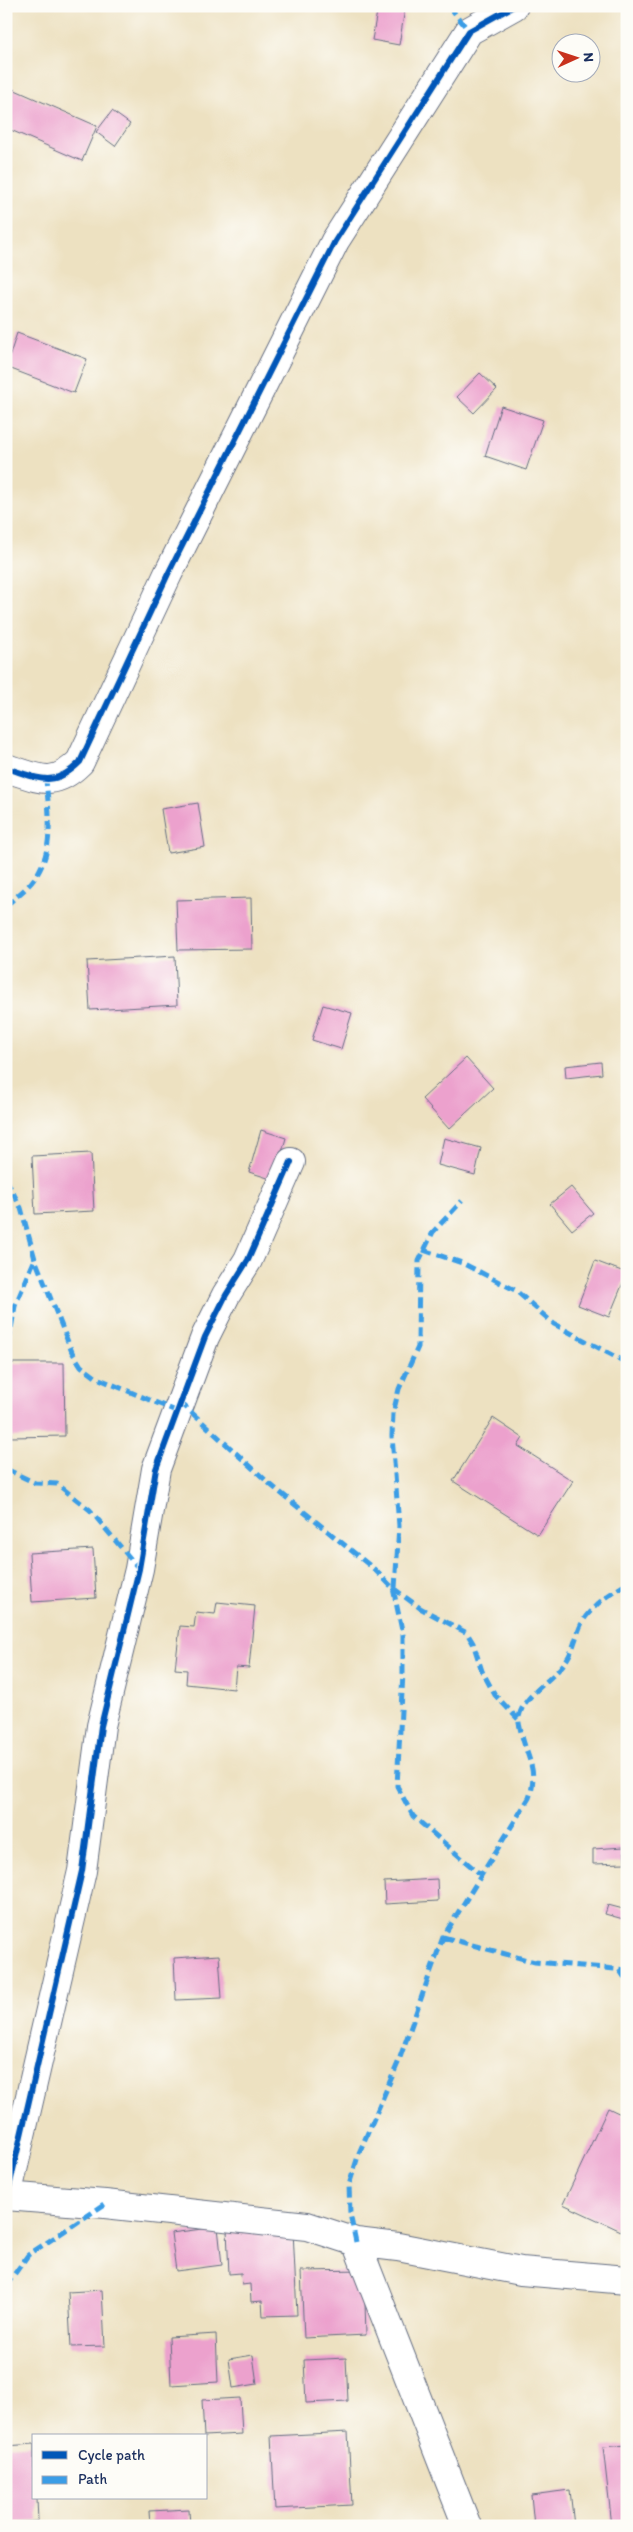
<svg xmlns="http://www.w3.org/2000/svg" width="633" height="2532" font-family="Itim,sans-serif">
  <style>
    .building { fill: #eca1cd }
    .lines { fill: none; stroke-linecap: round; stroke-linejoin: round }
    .minor-casing { stroke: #646d81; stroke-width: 30 }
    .minor { stroke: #fff; stroke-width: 28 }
    .quiet { stroke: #3b9de6; stroke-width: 5; stroke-dasharray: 10 5; stroke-linecap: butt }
    .cycleway-casing { stroke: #fdfcf7; stroke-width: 9 }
    .cycleway { stroke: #0057b8; stroke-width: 6 }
  </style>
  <rect width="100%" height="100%" fill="#fdfcf7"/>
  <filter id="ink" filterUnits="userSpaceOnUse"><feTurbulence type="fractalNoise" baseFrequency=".02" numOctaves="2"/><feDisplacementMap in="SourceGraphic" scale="10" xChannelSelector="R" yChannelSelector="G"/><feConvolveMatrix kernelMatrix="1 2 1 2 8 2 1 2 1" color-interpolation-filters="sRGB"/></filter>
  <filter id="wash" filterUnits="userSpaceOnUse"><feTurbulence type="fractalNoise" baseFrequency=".0096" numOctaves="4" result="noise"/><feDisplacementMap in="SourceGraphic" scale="20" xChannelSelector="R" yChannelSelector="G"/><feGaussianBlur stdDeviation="1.12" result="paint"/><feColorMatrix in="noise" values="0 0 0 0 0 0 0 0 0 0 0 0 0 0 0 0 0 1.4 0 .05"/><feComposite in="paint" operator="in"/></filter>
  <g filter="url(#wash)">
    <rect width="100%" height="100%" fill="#ede1c1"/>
    <g id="blocks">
      <path class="building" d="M 378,6 L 405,9 L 399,45 L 372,40 Z
        M 6,86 L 97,126 L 82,161 L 6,128 Z
        M 112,111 L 130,124 L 115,146 L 96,132 Z
        M 17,333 L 87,359 L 74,393 L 6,367 Z
        M 480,373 L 497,389 L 474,413 L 457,397 Z
        M 501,406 L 543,420 L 526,470 L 485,456 Z
        M 198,803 L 205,847 L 168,853 L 161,809 Z
        M 251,898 L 252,949 L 178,950 L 176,900 Z
        M 175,956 L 177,1005 L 90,1010 L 87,961 Z
        M 323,1005 L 352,1013 L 341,1049 L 312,1040 Z
        M 466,1058 L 493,1088 L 449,1129 L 422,1099 Z
        M 601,1062 L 602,1074 L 566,1078 L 565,1066 Z
        M 261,1130 L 286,1138 L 274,1180 L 249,1172 Z
        M 444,1138 L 481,1148 L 475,1175 L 438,1165 Z
        M 91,1153 L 94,1211 L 35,1214 L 32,1156 Z
        M 571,1187 L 593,1213 L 572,1230 L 550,1204 Z
        M 595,1261 L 627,1273 L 609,1317 L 578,1305 Z
        M 10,1363 L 64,1363 L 65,1436 L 11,1437 Z
        M 493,1418 L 523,1438 L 518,1446 L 573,1481 L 538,1535 L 453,1481 Z
        M 93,1549 L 96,1598 L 32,1602 L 29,1553 Z
        M 217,1602 L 255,1606 L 249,1668 L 236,1667 L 234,1689 L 186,1684 L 187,1670 L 175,1669 L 180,1626 L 194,1627 L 196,1612 L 215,1614 Z
        M 624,1847 L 625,1863 L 593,1864 L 593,1849 Z
        M 437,1879 L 438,1901 L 385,1904 L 384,1882 Z
        M 608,1905 L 627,1910 L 627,1920 L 605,1914 Z
        M 219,1955 L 222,1998 L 176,2000 L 174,1958 Z
        M 608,2108 L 627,2117 L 627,2218 L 621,2231 L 563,2204 Z
        M 218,2227 L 222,2265 L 176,2271 L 171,2233 Z
        M 227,2230 L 293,2230 L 297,2315 L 263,2316 L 262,2301 L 251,2302 L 250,2284 L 242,2285 L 241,2273 L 229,2274 Z
        M 364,2270 L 366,2335 L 304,2338 L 301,2271 Z
        M 102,2290 L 105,2346 L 71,2347 L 68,2292 Z
        M 216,2334 L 218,2382 L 171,2385 L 169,2337 Z
        M 253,2355 L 257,2384 L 233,2388 L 229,2359 Z
        M 346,2358 L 348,2401 L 306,2403 L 304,2360 Z
        M 240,2398 L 242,2434 L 204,2436 L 202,2400 Z
        M 348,2432 L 352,2505 L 275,2509 L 271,2436 Z
        M 34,2444 L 34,2498 L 37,2498 L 38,2521 L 6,2523 L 6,2446 Z
        M 627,2445 L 627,2526 L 612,2526 L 603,2447 Z
        M 570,2490 L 574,2526 L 534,2526 L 531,2495 Z
        M 189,2509 L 190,2526 L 151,2526 L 150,2511 Z"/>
    </g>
  </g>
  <g filter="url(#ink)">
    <use href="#blocks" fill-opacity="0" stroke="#646d81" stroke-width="1"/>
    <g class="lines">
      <defs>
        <path id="minor" d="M 6,768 C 39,778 53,789 80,762 L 168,574 L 335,241 L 469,31 L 514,6
          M 6,2196 L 105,2204 L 307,2226 L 356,2242 L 398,2247 L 521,2271 L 627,2280
          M 7,2196 L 82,1871 L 101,1726 L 139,1569 L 156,1469 L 205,1337 L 226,1295 L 248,1260 L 291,1162
          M 356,2242 L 467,2526"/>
      </defs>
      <use href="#minor" class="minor-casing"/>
      <use href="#minor" class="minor"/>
      <path class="quiet" d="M 449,6 L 469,31
        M 6,906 C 15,897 27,889 34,879 C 55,851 49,812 46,780
        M 6,1179 L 21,1208 L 35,1259 L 72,1352 L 81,1366 L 97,1378 L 176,1411
        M 423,1250 L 462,1263 L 515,1290 L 554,1324 L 627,1363
        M 6,1357 L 15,1306 L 35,1259
        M 180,1402 L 271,1485 L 374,1569 L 393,1588 L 403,1635 L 403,1673 L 397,1786 L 413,1816 L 481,1875
        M 6,1469 L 35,1483 L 57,1484 L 90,1510 L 139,1569
        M 393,1588 L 420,1608 L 467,1633 L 473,1643 L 482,1671 L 495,1695 L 518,1719
        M 395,1588 L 399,1526 L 392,1436 L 393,1413 L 399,1389 L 418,1347 L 419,1261 L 433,1232 L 462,1201
        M 443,1937 L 535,1962 L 627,1970
        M 619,1969 L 627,1981
        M 356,2242 L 350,2214 L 349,2185 L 359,2153 L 398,2063 L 443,1937 L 529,1798 C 539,1770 527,1759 521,1732 C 520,1727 518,1722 519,1717 C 523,1695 554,1679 565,1662 C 576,1648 576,1627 588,1614 C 599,1601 612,1592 627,1584
        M 6,2286 L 28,2255 L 105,2204"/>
      <defs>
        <path id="cycleway" d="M 6,768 C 39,778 53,789 80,762 L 168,574 L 335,241 L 469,31 L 514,6
          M 7,2196 L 82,1871 L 101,1726 L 139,1569 L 156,1469 L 205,1337 L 226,1295 L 248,1260 L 291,1162"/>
      </defs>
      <use href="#cycleway" class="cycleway-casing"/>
      <use href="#cycleway" class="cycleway"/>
    </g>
  </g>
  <rect width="633" height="2532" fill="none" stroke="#fdfcf7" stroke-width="25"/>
  <rect x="32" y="2434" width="175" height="65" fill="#fdfcf7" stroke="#a3aaba"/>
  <rect x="42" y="2451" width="25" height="8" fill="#0057b8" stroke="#a3aaba"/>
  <text x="78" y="2460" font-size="15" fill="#1b2f5e">Cycle path</text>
  <rect x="42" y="2476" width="25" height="8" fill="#3b9de6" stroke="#a3aaba"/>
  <text x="78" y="2484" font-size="15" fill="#1b2f5e">Path</text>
  <g transform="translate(576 58) rotate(87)"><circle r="24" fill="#fdfcf7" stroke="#a3aaba"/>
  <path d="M0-4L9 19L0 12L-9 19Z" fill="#c8321e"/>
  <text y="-8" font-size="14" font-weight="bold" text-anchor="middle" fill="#1b2f5e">N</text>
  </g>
</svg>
